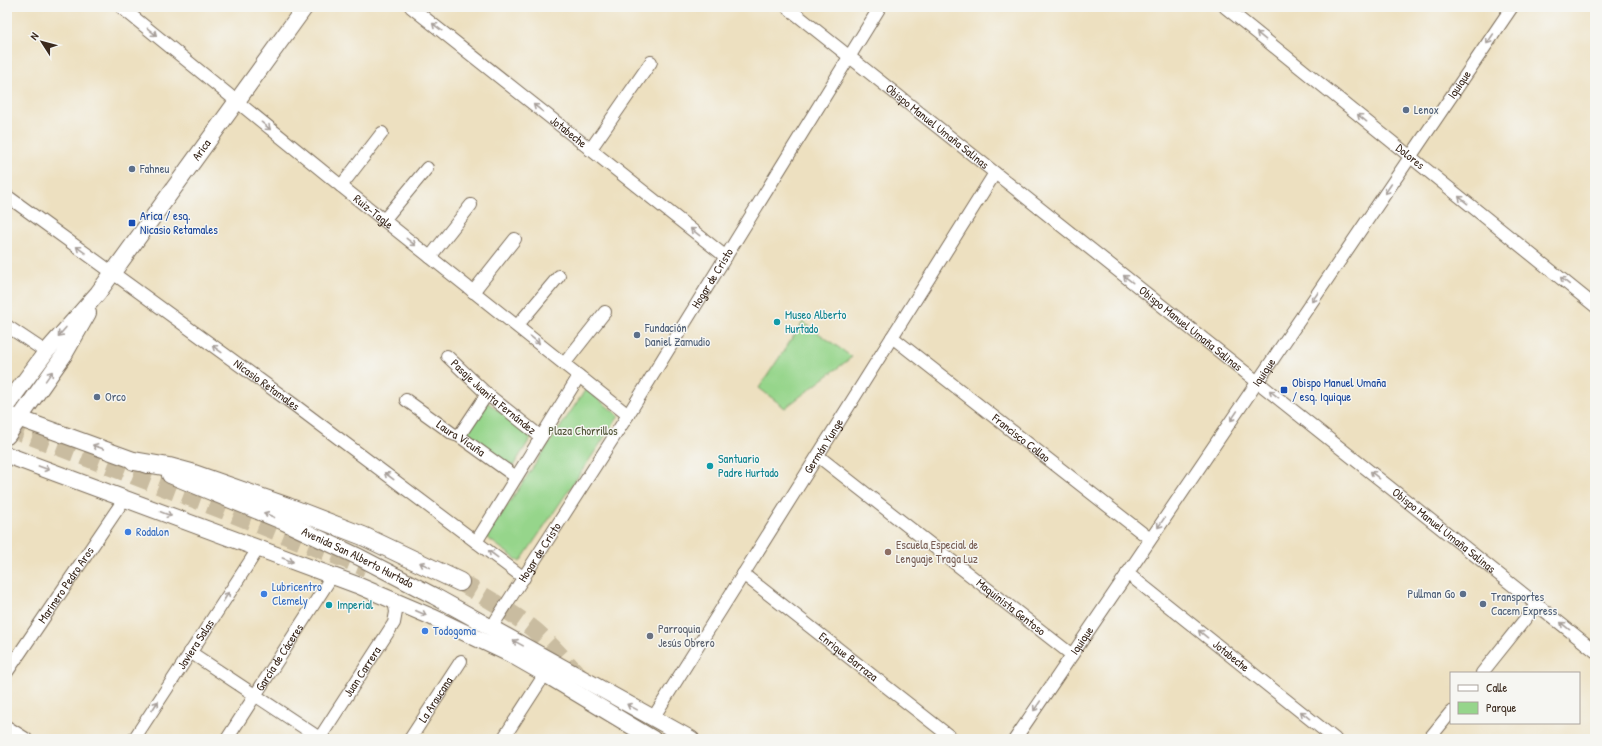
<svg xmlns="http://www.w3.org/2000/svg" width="1602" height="746" font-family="'Patrick Hand',sans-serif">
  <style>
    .green { fill: #96d58b; stroke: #688054 }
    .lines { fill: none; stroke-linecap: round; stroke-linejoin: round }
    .highway-tunnel { stroke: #c9bca0; stroke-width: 18; stroke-dasharray: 18 9; stroke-linecap: butt }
    .minor-casing { stroke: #796a57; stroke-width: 14 }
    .major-casing { stroke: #796a57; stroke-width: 18 }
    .highway-casing { stroke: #796a57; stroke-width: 20 }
    .minor { stroke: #fff; stroke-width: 12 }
    .major { stroke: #fff; stroke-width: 16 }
    .highway { stroke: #fff; stroke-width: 18 }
    .oneway { stroke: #a79f9a }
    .service-dot { fill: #5c6f8a; stroke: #f6f6f2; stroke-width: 1.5 }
    .transit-dot { fill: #1a4fb4; stroke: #f6f6f2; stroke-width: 1.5 }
    .culture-dot { fill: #0f9aa8; stroke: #f6f6f2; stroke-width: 1.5 }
    .shop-dot { fill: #3f7fe0; stroke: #f6f6f2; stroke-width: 1.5 }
    .education-dot { fill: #8d6e63; stroke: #f6f6f2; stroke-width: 1.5 }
    .worship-dot { fill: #6b7280; stroke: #f6f6f2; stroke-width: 1.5 }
    .labels { text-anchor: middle; stroke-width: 3; stroke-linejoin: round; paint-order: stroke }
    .street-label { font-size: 12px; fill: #3b2a1e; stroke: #f6f6f2 }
    .service-label { font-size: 12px; fill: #4e5e75; stroke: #f6f6f2; text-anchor: start }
    .transit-label { font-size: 12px; fill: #164399; stroke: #f6f6f2; text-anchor: start }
    .culture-label { font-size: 12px; fill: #0d838f; stroke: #f6f6f2; text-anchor: start }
    .park-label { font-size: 12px; fill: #525539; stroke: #f6f6f2 }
    .shop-label { font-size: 12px; fill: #366cbe; stroke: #f6f6f2; text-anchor: start }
    .education-label { font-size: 12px; fill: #785e54; stroke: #f6f6f2; text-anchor: start }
    .worship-label { font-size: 12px; fill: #5b616d; stroke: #f6f6f2; text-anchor: start }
  </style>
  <rect width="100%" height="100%" fill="#f6f6f2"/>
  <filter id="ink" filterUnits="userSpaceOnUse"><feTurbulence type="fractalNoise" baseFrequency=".025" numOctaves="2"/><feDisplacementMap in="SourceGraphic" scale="8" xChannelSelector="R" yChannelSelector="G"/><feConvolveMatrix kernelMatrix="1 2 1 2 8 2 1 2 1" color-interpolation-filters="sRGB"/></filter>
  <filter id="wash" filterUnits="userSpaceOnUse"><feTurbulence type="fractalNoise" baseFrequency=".012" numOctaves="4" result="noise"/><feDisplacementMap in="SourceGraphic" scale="16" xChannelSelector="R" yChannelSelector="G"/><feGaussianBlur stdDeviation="0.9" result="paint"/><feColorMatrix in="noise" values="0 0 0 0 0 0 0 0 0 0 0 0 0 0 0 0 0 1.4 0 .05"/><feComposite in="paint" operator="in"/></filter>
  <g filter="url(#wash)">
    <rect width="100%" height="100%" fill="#ede0c0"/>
    <path class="green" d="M 803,322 L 852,357 L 785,408 L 759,388 Z
      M 586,389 L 619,416 L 520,562 L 486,537 Z
      M 487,402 L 532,436 L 513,466 L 465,433 Z"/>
  </g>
  <g filter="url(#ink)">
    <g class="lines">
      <path class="highway-tunnel" d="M 7,427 L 223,510 L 366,568
        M 460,582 C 485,597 510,611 533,629 C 550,643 564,660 579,676"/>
      <defs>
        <g id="minor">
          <path id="s1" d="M 121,7 L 341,186 L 628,415"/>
          <path id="s2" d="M 411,7 L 726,257"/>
          <path id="s3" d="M 787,7 L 1595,651"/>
          <path id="s4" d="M 1225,7 L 1595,306"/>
          <path d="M 590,150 L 651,62"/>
          <path d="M 341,186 L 382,133"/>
          <path id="s5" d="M 7,196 L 293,404 L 524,578"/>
          <path d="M 384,220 L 427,168"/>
          <path d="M 430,257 L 471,205"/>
          <path d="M 473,292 L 515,239"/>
          <path d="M 7,326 L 46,352"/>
          <path d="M 517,326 L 559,276"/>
          <path id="s6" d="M 892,337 L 1150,539"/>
          <path id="s7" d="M 447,356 L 487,394 L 541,437"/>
          <path d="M 564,364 L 605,312"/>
          <path id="s8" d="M 406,400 L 453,434 L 459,436 L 516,477"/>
          <path d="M 459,436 L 487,394"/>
          <path id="s9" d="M 818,456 L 1072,655"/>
          <path d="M 476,542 L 579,376"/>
          <path id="s10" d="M 1127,573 L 1335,739"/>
          <path id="s11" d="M 743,574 L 953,739"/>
          <path id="s12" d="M 491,628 L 628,415 L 880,7"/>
          <path d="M 190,652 L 321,739"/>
          <path id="s13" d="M 7,672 L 125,498"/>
          <path d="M 1482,673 L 1537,604"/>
          <path id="s14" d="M 653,718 L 995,173"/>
          <path d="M 7,727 L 26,739"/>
          <path id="s15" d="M 134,739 L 258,549"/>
          <path id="s16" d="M 227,739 L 332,576"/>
          <path id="s17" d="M 319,739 L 394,623 L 396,612 L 394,601"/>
          <path id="s18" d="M 410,739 L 461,661"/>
          <path d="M 503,739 L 545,674"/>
          <path id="s19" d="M 1015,739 L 1512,7"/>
          <path d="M 1429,739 L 1451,712"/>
        </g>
        <g id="major">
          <path id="s20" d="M 7,405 L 46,352 L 98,293 L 305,7"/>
          <path d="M 7,414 L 147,465"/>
          <path d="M 7,436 L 64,355 L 88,313"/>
          <path d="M 7,455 L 357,585 L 432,617 L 510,654 L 545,674 L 653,739"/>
          <path id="s21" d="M 170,475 L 282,521 L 359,557 L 434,596 L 691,739"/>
        </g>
        <path id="highway" d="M 134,461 L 169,467 L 191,473 L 288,507 L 363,536 L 460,582"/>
      </defs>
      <use href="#minor" class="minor-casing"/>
      <use href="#major" class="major-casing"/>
      <use href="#highway" class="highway-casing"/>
      <use href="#minor" class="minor"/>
      <use href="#major" class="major"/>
      <use href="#highway" class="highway"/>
    </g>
    <defs><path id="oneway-shaft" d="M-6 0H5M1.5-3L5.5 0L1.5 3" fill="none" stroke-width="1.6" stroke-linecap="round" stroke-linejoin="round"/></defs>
    <g class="oneway">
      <use href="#oneway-shaft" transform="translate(437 27) rotate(-142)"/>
      <use href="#oneway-shaft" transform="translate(152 32) rotate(39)"/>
      <use href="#oneway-shaft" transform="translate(1261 36) rotate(-141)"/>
      <use href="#oneway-shaft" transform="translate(1490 39) rotate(124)"/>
      <use href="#oneway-shaft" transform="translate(538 108) rotate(-142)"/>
      <use href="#oneway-shaft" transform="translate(1362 118) rotate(-141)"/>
      <use href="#oneway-shaft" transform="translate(266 126) rotate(39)"/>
      <use href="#oneway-shaft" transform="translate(1388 189) rotate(124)"/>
      <use href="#oneway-shaft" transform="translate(1463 200) rotate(-141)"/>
      <use href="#oneway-shaft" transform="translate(695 232) rotate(-142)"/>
      <use href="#oneway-shaft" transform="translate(411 242) rotate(38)"/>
      <use href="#oneway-shaft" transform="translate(81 250) rotate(-144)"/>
      <use href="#oneway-shaft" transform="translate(1128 279) rotate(-142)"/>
      <use href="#oneway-shaft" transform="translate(1565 281) rotate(-141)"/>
      <use href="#oneway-shaft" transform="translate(1315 297) rotate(124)"/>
      <use href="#oneway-shaft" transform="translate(62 332) rotate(131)"/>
      <use href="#oneway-shaft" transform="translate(535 340) rotate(39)"/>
      <use href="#oneway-shaft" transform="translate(217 349) rotate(-144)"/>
      <use href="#oneway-shaft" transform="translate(49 376) rotate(-55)"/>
      <use href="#oneway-shaft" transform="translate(1274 394) rotate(-141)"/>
      <use href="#oneway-shaft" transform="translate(1234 416) rotate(124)"/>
      <use href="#oneway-shaft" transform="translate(98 447) rotate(-160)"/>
      <use href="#oneway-shaft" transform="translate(44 468) rotate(20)"/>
      <use href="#oneway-shaft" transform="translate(1375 475) rotate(-141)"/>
      <use href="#oneway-shaft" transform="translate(389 476) rotate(-143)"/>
      <use href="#oneway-shaft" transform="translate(166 514) rotate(21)"/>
      <use href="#oneway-shaft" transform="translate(269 515) rotate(-156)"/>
      <use href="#oneway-shaft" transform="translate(1161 523) rotate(124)"/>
      <use href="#oneway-shaft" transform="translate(493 554) rotate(-143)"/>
      <use href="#oneway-shaft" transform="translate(288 560) rotate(20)"/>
      <use href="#oneway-shaft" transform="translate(425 565) rotate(-154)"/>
      <use href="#oneway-shaft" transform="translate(226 597) rotate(-57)"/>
      <use href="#oneway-shaft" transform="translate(421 613) rotate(24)"/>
      <use href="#oneway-shaft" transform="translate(1565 626) rotate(-141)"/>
      <use href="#oneway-shaft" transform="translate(1203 634) rotate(-141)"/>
      <use href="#oneway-shaft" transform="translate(518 643) rotate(-151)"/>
      <use href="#oneway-shaft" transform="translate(155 706) rotate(-57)"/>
      <use href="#oneway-shaft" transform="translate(1037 706) rotate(124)"/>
      <use href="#oneway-shaft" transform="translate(632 707) rotate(-151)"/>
      <use href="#oneway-shaft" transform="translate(1305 715) rotate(-141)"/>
    </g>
  </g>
  <g class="service-dot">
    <circle cx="1406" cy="110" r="4"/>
    <circle cx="132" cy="169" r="4"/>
    <circle cx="637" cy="335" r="4"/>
    <circle cx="97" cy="397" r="4"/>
    <circle cx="1463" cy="594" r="4"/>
    <circle cx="1483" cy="604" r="4"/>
  </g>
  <g class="transit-dot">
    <rect x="128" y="219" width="8" height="8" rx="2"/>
    <rect x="1280" y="386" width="8" height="8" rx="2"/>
  </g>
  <g class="culture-dot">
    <circle cx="777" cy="322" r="4"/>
    <circle cx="710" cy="466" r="4"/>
    <circle cx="329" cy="605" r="4"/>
  </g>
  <g class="shop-dot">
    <circle cx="128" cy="532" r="4"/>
    <circle cx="264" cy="594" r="4"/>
    <circle cx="425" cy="631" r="4"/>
  </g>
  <circle class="education-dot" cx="888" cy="552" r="4"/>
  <circle class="worship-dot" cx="650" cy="636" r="4"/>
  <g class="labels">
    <g class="street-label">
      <text dy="4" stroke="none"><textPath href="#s19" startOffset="791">Iquique</textPath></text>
      <text dy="4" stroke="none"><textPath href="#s3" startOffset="192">Obispo Manuel Umaña Salinas</textPath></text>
      <text dy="4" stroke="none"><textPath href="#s2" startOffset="201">Jotabeche</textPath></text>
      <text dy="4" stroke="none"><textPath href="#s20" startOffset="321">Arica</textPath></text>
      <text dy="4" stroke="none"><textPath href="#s4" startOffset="238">Dolores</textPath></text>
      <text dy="4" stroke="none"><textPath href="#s1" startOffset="325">Ruiz-Tagle</textPath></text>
      <text dy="4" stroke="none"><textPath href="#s12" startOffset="414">Hogar de Cristo</textPath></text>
      <text dy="4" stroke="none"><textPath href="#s3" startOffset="516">Obispo Manuel Umaña Salinas</textPath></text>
      <text dy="4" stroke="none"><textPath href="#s19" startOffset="443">Iquique</textPath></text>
      <text dy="4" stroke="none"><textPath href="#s5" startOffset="321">Nicasio Retamales</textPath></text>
      <text dy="4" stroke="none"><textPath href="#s7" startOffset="62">Pasaje Juanita Fernández</textPath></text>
      <text dy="4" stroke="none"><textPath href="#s6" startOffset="164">Francisco Collao</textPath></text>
      <text dy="4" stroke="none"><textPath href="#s8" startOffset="67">Laura Vicuña</textPath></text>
      <text dy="4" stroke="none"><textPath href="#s14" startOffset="321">Germán Yunge</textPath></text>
      <text dy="4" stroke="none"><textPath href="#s3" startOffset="840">Obispo Manuel Umaña Salinas</textPath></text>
      <text dy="4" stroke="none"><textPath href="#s12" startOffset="90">Hogar de Cristo</textPath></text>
      <text dy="4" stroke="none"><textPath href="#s21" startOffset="205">Avenida San Alberto Hurtado</textPath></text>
      <text dy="4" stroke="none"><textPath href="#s13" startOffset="105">Marinero Pedro Aros</textPath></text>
      <text dy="4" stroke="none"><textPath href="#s9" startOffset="245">Maquinista Gentoso</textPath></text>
      <text dy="4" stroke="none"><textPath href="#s19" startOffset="119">Iquique</textPath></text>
      <text dy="4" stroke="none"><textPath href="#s15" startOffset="113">Javiera Salas</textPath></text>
      <text dy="4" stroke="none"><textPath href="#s10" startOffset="133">Jotabeche</textPath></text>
      <text dy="4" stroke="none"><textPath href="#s11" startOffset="134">Enrique Barraza</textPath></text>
      <text dy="4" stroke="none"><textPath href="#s16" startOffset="97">García de Cáceres</textPath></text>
      <text dy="4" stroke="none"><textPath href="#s17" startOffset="80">Juan Carrera</textPath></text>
      <text dy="4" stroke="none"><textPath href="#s18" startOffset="47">La Araucana</textPath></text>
    </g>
    <g class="service-label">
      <text x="1414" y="114">Lenox</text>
      <text x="140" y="173">Fahneu</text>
      <text x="645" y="332">Fundación<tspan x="645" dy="14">Daniel Zamudio</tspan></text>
      <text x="105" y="401">Orco</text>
      <text x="1455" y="598" text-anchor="end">Pullman Go</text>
      <text x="1491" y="601">Transportes<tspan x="1491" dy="14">Cacem Express</tspan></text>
    </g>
    <g class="transit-label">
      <text x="140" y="220">Arica / esq.<tspan x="140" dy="14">Nicasio Retamales</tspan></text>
      <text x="1292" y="387">Obispo Manuel Umaña<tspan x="1292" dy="14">/ esq. Iquique</tspan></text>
    </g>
    <g class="culture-label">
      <text x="785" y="319">Museo Alberto<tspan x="785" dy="14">Hurtado</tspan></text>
      <text x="718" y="463">Santuario<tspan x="718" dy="14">Padre Hurtado</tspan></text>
      <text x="337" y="609">Imperial</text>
    </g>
    <g class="park-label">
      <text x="583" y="435">Plaza Chorrillos</text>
    </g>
    <g class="shop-label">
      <text x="136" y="536">Rodalon</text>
      <text x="272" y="591">Lubricentro<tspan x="272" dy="14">Clemely</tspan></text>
      <text x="433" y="635">Todogoma</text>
    </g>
    <g class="education-label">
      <text x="896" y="549">Escuela Especial de<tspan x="896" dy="14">Lenguaje Traga Luz</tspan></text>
    </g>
    <g class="worship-label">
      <text x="658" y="633">Parroquia<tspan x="658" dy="14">Jesús Obrero</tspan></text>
    </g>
  </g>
  <rect width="1602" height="746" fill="none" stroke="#f6f6f2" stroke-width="24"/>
  <rect x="1450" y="672" width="130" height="52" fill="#f6f6f2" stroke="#aba49d"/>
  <rect x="1458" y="685" width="20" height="6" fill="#ffffff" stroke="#aba49d"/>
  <text x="1486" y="692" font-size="12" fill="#3b2a1e">Calle</text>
  <rect x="1458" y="702" width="20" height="12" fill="#96d58b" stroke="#aba49d"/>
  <text x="1486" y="712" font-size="12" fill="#3b2a1e">Parque</text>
  <g transform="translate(42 42) rotate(306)" stroke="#f6f6f2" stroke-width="3" paint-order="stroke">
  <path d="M0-3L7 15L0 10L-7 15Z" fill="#3b2a1e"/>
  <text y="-6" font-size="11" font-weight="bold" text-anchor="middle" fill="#3b2a1e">N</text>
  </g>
</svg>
